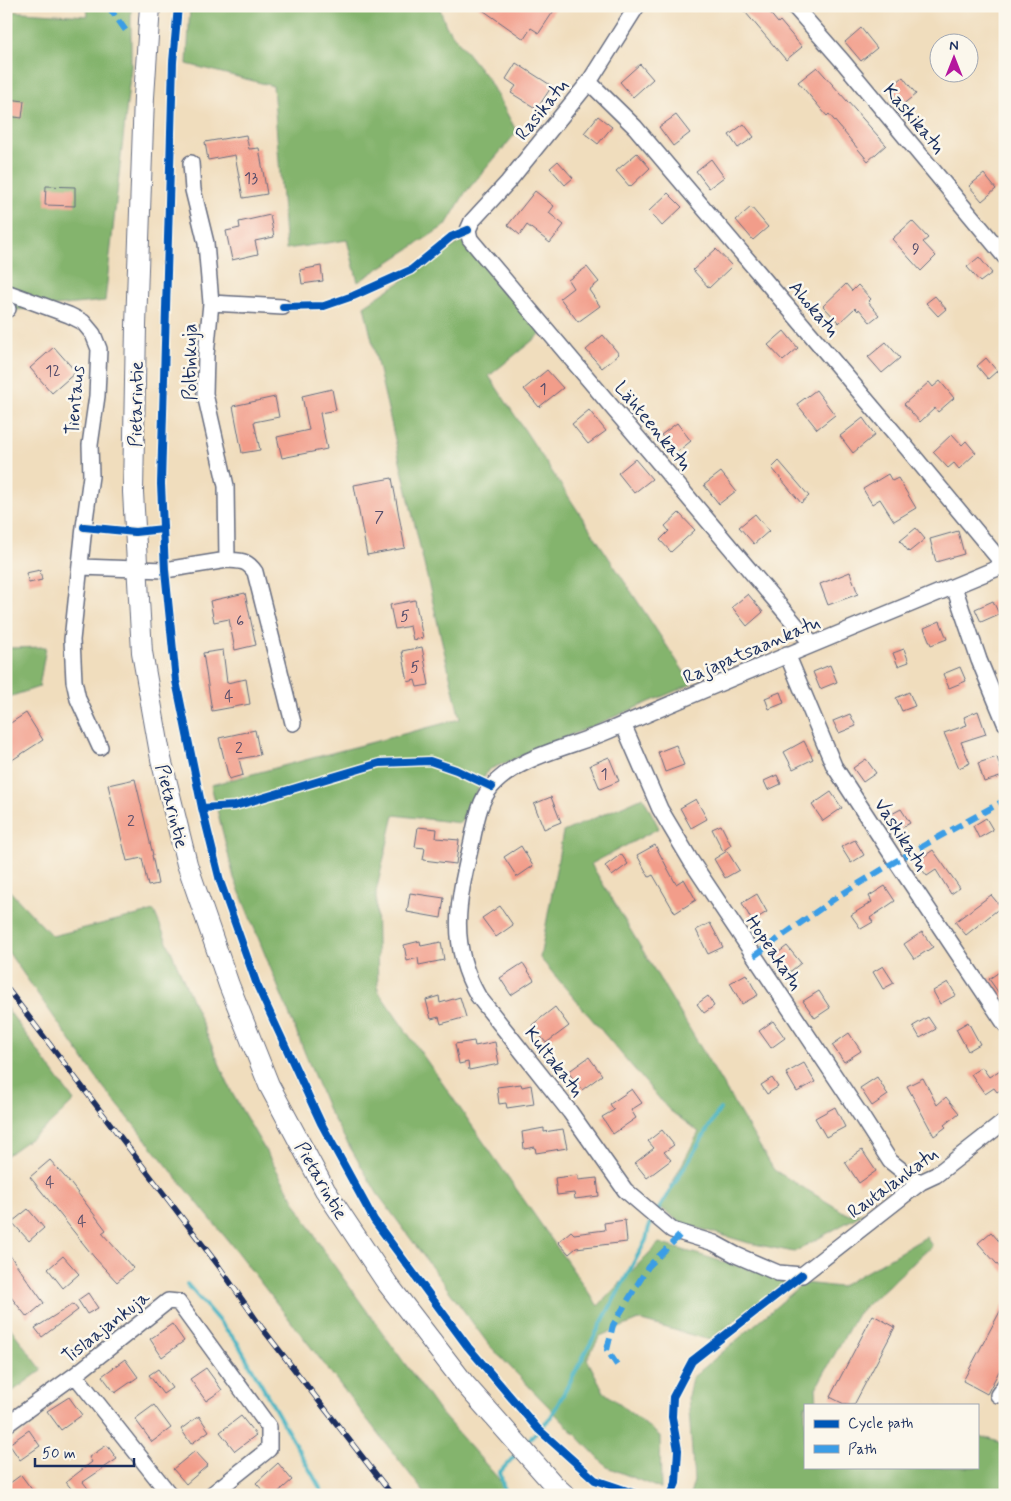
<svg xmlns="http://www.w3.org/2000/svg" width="1011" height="1501" font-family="Mynerve,sans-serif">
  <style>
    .forest { fill: #84b46d; stroke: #507266 }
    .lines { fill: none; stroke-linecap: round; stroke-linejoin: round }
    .stream { stroke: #45b2c1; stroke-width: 4 }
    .building { fill: #f29d8a }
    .minor-casing { stroke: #666c7f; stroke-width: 18 }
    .major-casing { stroke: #666c7f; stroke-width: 22 }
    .minor { stroke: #fff; stroke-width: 15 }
    .major { stroke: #fff; stroke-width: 20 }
    .rail-casing { stroke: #1b2f5e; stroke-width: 5.5 }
    .rail { stroke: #fbf7ec; stroke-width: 4; stroke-dasharray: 11; stroke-linecap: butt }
    .quiet { stroke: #3b9de6; stroke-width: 6; stroke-dasharray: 12 6; stroke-linecap: butt }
    .cycleway-casing { stroke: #fbf7ec; stroke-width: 11 }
    .cycleway { stroke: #0057b8; stroke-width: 8 }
    .labels { text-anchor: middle; stroke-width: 5; stroke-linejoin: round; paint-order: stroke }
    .number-label { font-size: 16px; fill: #514a69 }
    .street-label { font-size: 19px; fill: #1b2f5e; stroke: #fbf7ec }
  </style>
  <rect width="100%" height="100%" fill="#fbf7ec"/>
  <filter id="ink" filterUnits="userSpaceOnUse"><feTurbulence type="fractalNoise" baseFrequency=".02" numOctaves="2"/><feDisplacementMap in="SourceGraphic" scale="10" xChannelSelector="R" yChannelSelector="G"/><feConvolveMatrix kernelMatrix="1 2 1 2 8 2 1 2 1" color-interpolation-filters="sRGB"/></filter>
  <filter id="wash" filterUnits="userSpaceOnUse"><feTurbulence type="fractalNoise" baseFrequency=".0096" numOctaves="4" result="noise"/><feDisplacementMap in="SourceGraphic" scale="20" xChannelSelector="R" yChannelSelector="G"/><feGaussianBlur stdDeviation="1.12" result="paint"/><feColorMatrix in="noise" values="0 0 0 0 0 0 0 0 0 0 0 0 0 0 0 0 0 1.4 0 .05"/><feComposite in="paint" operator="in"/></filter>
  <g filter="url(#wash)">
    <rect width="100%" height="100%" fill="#f0ddbd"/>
    <path class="forest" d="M 87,6 L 131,6 L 131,67 L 105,301 L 6,311 L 6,11 L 88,16 Z
      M 190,6 L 439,6 L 446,26 L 488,79 L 517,132 L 465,193 L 446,225 L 358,282 L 347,240 L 286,249 L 273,86 L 187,64 Z
      M 465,239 L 543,332 L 489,376 L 692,684 L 488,770 L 460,823 L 394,815 L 376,892 L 378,991 L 598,1306 L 659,1243 L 789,1281 L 710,1340 L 638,1320 L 600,1336 L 587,1359 L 604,1392 L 660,1436 L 661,1489 L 607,1467 L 489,1345 L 377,1193 L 328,1110 L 234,878 L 211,785 L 460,719 L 364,306 Z
      M 46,647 L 39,687 L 6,698 L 6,648 Z
      M 643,797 L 659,828 L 591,864 L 774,1170 L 847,1214 L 864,1213 L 794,1252 L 749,1243 L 681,1223 L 660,1207 L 699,1132 L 669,1110 L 540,958 L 563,832 Z
      M 6,887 L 52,936 L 154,911 L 232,1093 L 323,1250 L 439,1411 L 504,1485 L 501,1495 L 426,1495 L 226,1238 L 104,1088 L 6,949 Z
      M 6,1007 L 74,1101 L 49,1125 L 6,1156 Z
      M 926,1237 L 932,1246 L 857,1314 L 816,1388 L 817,1405 L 805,1405 L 805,1467 L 977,1467 L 977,1435 L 1002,1443 L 1005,1442 L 1005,1495 L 690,1495 L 694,1481 L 688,1396 L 692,1378 L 804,1283 L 840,1287 Z
      M 6,1322 L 42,1370 L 6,1396 Z"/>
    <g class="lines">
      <path class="stream" d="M 657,1212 L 720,1109
        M 187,1284 L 237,1342 L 324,1495
        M 526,1443 L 551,1417 L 646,1240 L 649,1227 L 654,1218
        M 505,1495 L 500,1472 L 518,1452"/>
    </g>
    <g id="blocks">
      <path class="building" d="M 477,6 L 557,6 L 539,33 L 531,28 L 524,39 Z
        M 740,6 L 764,6 L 778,23 L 780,21 L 802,47 L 786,60 Z
        M 861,28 L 877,48 L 861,61 L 845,42 Z
        M 516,63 L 552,86 L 537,109 L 511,93 L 516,86 L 506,79 Z
        M 640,64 L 653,79 L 633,97 L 620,82 Z
        M 817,67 L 886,145 L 868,161 L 829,114 L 827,116 L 798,82 Z
        M 903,77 L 916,94 L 902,105 L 889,89 Z
        M 9,99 L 24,101 L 22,118 L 7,116 Z
        M 676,115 L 690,133 L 673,146 L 659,127 Z
        M 598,116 L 612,127 L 598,144 L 584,133 Z
        M 744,124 L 754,137 L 738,148 L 729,135 Z
        M 246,135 L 249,149 L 259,148 L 267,194 L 243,198 L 235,155 L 208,160 L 205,142 Z
        M 637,153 L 650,168 L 630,187 L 616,171 Z
        M 711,159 L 724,177 L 709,188 L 696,171 Z
        M 558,161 L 573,178 L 565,185 L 550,168 Z
        M 984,174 L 996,189 L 982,201 L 969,186 Z
        M 46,186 L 75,187 L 75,206 L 45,205 Z
        M 535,191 L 554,206 L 549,213 L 564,225 L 550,243 L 527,225 L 520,235 L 508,225 Z
        M 668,193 L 682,207 L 662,226 L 649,211 Z
        M 751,207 L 768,227 L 753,240 L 736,220 Z
        M 270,215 L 274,237 L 255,241 L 258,254 L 232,260 L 226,231 L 240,228 L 239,222 Z
        M 912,221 L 928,238 L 923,242 L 936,256 L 921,271 L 892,239 Z
        M 716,249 L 732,266 L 709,288 L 693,270 Z
        M 979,257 L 992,273 L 980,282 L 967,267 Z
        M 321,266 L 323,281 L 302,284 L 300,270 Z
        M 587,267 L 599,282 L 589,290 L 600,306 L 578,322 L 560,298 L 573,288 L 568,280 Z
        M 846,284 L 852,291 L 858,285 L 871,299 L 868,302 L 879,315 L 870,322 L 859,309 L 858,311 L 855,308 L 839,323 L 823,306 Z
        M 935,296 L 946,309 L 938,316 L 926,303 Z
        M 784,331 L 798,348 L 783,361 L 768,345 Z
        M 603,335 L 619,354 L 602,368 L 586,350 Z
        M 886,342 L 900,358 L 882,373 L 868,357 Z
        M 54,347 L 76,372 L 52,393 L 30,368 Z
        M 986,358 L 997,371 L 988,379 L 977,366 Z
        M 547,370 L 563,388 L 539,407 L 524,389 Z
        M 940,381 L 954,398 L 938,412 L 935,408 L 920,422 L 904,404 L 929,382 L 933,387 Z
        M 332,389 L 336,410 L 320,413 L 327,449 L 282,458 L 277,437 L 309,430 L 302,396 Z
        M 816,390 L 835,415 L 817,429 L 797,404 Z
        M 275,397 L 279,417 L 254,422 L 260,450 L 242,453 L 233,406 Z
        M 589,410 L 606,431 L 588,444 L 572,424 Z
        M 863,418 L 875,435 L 853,453 L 840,436 Z
        M 677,423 L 691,441 L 676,453 L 661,435 Z
        M 952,434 L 962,445 L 966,441 L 976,453 L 959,469 L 954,463 L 948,468 L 933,452 Z
        M 635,459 L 652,479 L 634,493 L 618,473 Z
        M 779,461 L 809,496 L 801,503 L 772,468 Z
        M 721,472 L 736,491 L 719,504 L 704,485 Z
        M 888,474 L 892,481 L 898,478 L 916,508 L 894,521 L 880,499 L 872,504 L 863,489 Z
        M 392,478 L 405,548 L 367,555 L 354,485 Z
        M 679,513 L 695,530 L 671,552 L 660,540 L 669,531 L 665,526 Z
        M 755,514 L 769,531 L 754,544 L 739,527 Z
        M 916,528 L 925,539 L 909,552 L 900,541 Z
        M 958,531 L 964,554 L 936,562 L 930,539 Z
        M 40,570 L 42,580 L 29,583 L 26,573 Z
        M 850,572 L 858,594 L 828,605 L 820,584 Z
        M 245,593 L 256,645 L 235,650 L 229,619 L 214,622 L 210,601 Z
        M 748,594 L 763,612 L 747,626 L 732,607 Z
        M 415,600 L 423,638 L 413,640 L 410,626 L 395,629 L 390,605 Z
        M 993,601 L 999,614 L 981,622 L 975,609 Z
        M 940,621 L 947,639 L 931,645 L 924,628 Z
        M 422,647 L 429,685 L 417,687 L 415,680 L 408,682 L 402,651 Z
        M 904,649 L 909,662 L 898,666 L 893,653 Z
        M 223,650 L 227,683 L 246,679 L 250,704 L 212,711 L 203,653 Z
        M 830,665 L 837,682 L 820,689 L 813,672 Z
        M 960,667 L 966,681 L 949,688 L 943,674 Z
        M 780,692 L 784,703 L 769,709 L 765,698 Z
        M 909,692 L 915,706 L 902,711 L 896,698 Z
        M 978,711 L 986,734 L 961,742 L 970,763 L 959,768 L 944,733 L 967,725 L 964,717 Z
        M 26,713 L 43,740 L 6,764 L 6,726 Z
        M 850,714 L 856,726 L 839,733 L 833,721 Z
        M 255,730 L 260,755 L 239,759 L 243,775 L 229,779 L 219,738 Z
        M 804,741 L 813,759 L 793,769 L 784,752 Z
        M 676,745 L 684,765 L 665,772 L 658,752 Z
        M 609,757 L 619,781 L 600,789 L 590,765 Z
        M 997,757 L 1003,776 L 984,782 L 978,763 Z
        M 866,759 L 876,773 L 863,782 L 853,768 Z
        M 777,775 L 781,784 L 768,790 L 764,781 Z
        M 135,779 L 153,855 L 152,855 L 158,884 L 148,886 L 142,858 L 127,861 L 108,785 Z
        M 831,792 L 842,808 L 823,821 L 812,805 Z
        M 551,797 L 561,822 L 544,829 L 534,804 Z
        M 696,799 L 707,819 L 691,828 L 680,808 Z
        M 901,809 L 910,823 L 895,832 L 886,817 Z
        M 986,818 L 993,830 L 979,838 L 973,826 Z
        M 721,825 L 731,845 L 723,851 L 712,829 Z
        M 418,827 L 437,829 L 436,838 L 459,840 L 456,864 L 423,860 L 425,848 L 415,847 Z
        M 855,840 L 864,855 L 851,863 L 841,847 Z
        M 655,845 L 676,884 L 684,879 L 696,900 L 675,913 L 653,875 L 649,877 L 637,855 Z
        M 521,846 L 533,866 L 517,877 L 504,857 Z
        M 933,850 L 960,888 L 951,894 L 936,870 L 927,876 L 916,862 Z
        M 727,851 L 739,870 L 725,878 L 714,859 Z
        M 621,854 L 628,864 L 612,876 L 605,866 Z
        M 885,886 L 895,901 L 870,918 L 873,922 L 861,929 L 851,915 L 872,902 L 869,896 Z
        M 410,893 L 444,898 L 441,918 L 407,912 Z
        M 757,894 L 767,912 L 752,921 L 742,903 Z
        M 991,895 L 1001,907 L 966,935 L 955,922 Z
        M 500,906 L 513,925 L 496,937 L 482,918 Z
        M 710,923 L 723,947 L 708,954 L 696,930 Z
        M 922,932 L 933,947 L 914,959 L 904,944 Z
        M 420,941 L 421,946 L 441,942 L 444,960 L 419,965 L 418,958 L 407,961 L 404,945 Z
        M 787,946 L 801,963 L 787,974 L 774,956 Z
        M 523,963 L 534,980 L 511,995 L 500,978 Z
        M 883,966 L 894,983 L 883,989 L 873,972 Z
        M 1005,968 L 1005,1002 L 989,979 Z
        M 746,974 L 758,995 L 742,1004 L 730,983 Z
        M 948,982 L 956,995 L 940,1004 L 933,991 Z
        M 819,991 L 830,1008 L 815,1018 L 803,1001 Z
        M 439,996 L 440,1003 L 460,997 L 466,1017 L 441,1024 L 439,1017 L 431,1019 L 426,1000 Z
        M 708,996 L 714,1006 L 704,1013 L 697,1004 Z
        M 555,1007 L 569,1026 L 546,1043 L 532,1025 Z
        M 928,1017 L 936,1029 L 920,1038 L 913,1026 Z
        M 773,1021 L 785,1038 L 771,1048 L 759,1031 Z
        M 968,1022 L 980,1044 L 968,1051 L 956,1029 Z
        M 849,1033 L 861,1051 L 844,1062 L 832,1045 Z
        M 474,1041 L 475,1046 L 495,1042 L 499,1064 L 469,1070 L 468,1062 L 459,1064 L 455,1044 Z
        M 589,1057 L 602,1075 L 582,1090 L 568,1072 Z
        M 804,1063 L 815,1082 L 797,1092 L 786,1073 Z
        M 982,1067 L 989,1077 L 1005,1067 L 1005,1087 L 997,1092 L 994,1088 L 985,1094 L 971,1074 Z
        M 877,1077 L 888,1095 L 872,1106 L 860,1088 Z
        M 772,1078 L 778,1087 L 767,1094 L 761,1085 Z
        M 923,1078 L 937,1105 L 946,1097 L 959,1113 L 944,1125 L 946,1127 L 934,1136 L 907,1086 Z
        M 521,1084 L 522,1087 L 531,1085 L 534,1104 L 507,1108 L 506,1103 L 499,1104 L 497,1087 Z
        M 632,1089 L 642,1103 L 631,1110 L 636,1118 L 613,1134 L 602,1117 L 614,1110 L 610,1104 Z
        M 835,1107 L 845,1127 L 826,1137 L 815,1118 Z
        M 544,1128 L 544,1132 L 563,1129 L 567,1148 L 536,1153 L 535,1147 L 524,1149 L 522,1132 Z
        M 662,1130 L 674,1145 L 664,1152 L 671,1160 L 647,1178 L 635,1163 L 654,1148 L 648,1141 Z
        M 862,1150 L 876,1171 L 859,1183 L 845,1162 Z
        M 50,1160 L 71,1184 L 106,1230 L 102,1233 L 133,1268 L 117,1282 L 94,1257 L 30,1177 Z
        M 578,1175 L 578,1180 L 597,1178 L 599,1196 L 575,1199 L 574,1193 L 557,1195 L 555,1178 Z
        M 28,1209 L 44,1228 L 29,1241 L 12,1222 Z
        M 625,1220 L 627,1242 L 576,1248 L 569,1254 L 558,1242 L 571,1231 L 574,1234 L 605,1230 L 604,1223 Z
        M 991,1232 L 1005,1248 L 1005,1273 L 978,1243 Z
        M 6,1250 L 44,1303 L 27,1317 L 6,1291 Z
        M 63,1256 L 79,1274 L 63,1288 L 48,1269 Z
        M 88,1293 L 98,1308 L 87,1314 L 78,1300 Z
        M 1005,1302 L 1005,1360 L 987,1394 L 963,1381 Z
        M 73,1304 L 78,1310 L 42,1337 L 35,1328 Z
        M 873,1315 L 895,1327 L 854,1405 L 846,1405 L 830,1397 Z
        M 172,1324 L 184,1341 L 162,1357 L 150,1339 Z
        M 125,1359 L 138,1377 L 115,1393 L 102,1376 Z
        M 206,1368 L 222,1390 L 206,1401 L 190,1379 Z
        M 158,1369 L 172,1388 L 163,1394 L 149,1375 Z
        M 69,1397 L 82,1415 L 61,1430 L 47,1411 Z
        M 154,1405 L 171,1428 L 152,1442 L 135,1419 Z
        M 199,1416 L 209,1431 L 191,1444 L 181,1429 Z
        M 241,1416 L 256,1435 L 235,1451 L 220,1432 Z
        M 29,1430 L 40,1446 L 20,1460 L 9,1444 Z
        M 107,1445 L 117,1459 L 83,1482 L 93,1495 L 76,1495 L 66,1482 L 92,1462 L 89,1457 Z
        M 195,1451 L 208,1465 L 186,1484 L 173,1469 Z
        M 278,1463 L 292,1480 L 275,1495 L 267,1495 L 256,1483 Z
        M 21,1475 L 36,1495 L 6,1495 L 6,1486 Z"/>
    </g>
  </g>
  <g filter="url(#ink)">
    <use href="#blocks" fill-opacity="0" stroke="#666c7f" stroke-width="1"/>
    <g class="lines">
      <defs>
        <path id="minor" d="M 637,6 L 589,82 L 508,182 L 472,221 L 468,230 L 470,239 L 812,644
          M 794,6 L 844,63 L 1005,257
          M 589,82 L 635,127 L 902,442 L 1004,565
          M 191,163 L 193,190 L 206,243 L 211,303 L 206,355 L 205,394 L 226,486 L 227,560 C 241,561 247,560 255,572 L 293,723
          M 6,292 L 69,315 L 83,322 L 93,334 L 99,349 L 97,396 L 90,445 L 91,476 L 84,527 L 72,640 L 74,681 L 78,699 L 100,747
          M 211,303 L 283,307
          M 6,309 L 8,309
          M 1005,565 C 873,620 739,674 608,731 C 571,747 519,756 492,786 C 479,801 476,822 472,841 C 459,898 447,941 478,996 L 570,1112 L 625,1190 L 672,1230 L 714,1243 L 736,1255 L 778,1273 L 802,1275 L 921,1182 L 936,1175 L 1005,1121
          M 81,567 L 165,570 L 227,560
          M 954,587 L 979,660 L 1005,723
          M 787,654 L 834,766 L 896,861 L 1005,1024
          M 623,724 L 660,809 L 691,861 L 860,1114 L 890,1161 L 910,1177 L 921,1182
          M 75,1375 L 170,1495
          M 998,1395 L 1005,1385
          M 6,1425 L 75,1375 L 168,1301 L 178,1302 L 269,1427 L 269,1449 L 211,1495"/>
        <path id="major" d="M 150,6 L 144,97 L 136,326 L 133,492 L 142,652 L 161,759 L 187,864 L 229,985 L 269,1085 L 325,1190 L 387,1283 L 464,1383 L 554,1485 L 565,1495"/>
      </defs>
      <use href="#minor" class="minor-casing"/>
      <use href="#major" class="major-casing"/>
      <use href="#minor" class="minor"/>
      <use href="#major" class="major"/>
      <defs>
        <path id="rail" d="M 6,987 L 218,1265 L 262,1328 L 392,1495"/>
      </defs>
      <use href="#rail" class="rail-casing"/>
      <use href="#rail" class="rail"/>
      <path class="quiet" d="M 108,6 L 126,31
        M 754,956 L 837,897 L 896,861 L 1005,800
        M 617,1365 L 607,1350 L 613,1325 L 648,1267 L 682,1233"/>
      <defs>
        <path id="cycleway" d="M 178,6 L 173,62 L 161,484 L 165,570 L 176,681 L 202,808 L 220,881 L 257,985 L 321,1123 L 374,1220 L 468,1347 L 538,1429 L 595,1480 L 639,1495
          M 283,307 L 324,306 L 353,296 L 411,270 L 451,237 L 468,230
          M 84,527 L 135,532 L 163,529
          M 202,808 L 235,806 L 380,763 L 430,761 L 456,770 L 492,787
          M 671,1495 L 676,1483 L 678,1450 L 672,1417 L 673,1397 L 692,1361 L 802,1275"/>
      </defs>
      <use href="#cycleway" class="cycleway-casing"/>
      <use href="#cycleway" class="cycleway"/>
    </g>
  </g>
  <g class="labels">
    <g class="number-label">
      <text x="251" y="183">13</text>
      <text x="916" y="254">9</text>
      <text x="53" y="376">12</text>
      <text x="543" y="394">1</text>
      <text x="379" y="522">7</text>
      <text x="405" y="621">5</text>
      <text x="240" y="626">6</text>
      <text x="415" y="672">5</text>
      <text x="229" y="701">4</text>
      <text x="239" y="753">2</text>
      <text x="604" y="779">1</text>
      <text x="131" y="826">2</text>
      <text x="50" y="1187">4</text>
      <text x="82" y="1226">4</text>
    </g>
    <g class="street-label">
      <text transform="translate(541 109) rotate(-51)" y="7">Rasikatu</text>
      <text transform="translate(915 118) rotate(50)" y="7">Kaskikatu</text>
      <text transform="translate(815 308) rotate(50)" y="7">Ahokatu</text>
      <text transform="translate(189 362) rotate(-90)" y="7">Poltinkuja</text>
      <text transform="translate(74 400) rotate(-85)" y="7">Tientaus</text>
      <text transform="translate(135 404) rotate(-89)" y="7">Pietarintie</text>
      <text transform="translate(654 425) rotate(50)" y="7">Lähteenkatu</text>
      <text transform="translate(751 649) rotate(-23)" y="7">Rajapatsaankatu</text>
      <text transform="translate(173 806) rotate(76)" y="7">Pietarintie</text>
      <text transform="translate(902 834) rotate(57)" y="7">Vaskikatu</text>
      <text transform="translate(775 952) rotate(56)" y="7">Hopeakatu</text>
      <text transform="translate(555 1061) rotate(52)" y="7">Kultakatu</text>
      <text transform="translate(322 1180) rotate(60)" y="7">Pietarintie</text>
      <text transform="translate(892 1182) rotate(-36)" y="7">Rautalankatu</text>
      <text transform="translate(105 1326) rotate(-38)" y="7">Tislaajankuja</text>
    </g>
  </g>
  <rect width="1011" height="1501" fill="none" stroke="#fbf7ec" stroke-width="25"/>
  <rect x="804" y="1404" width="175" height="65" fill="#fbf7ec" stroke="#a1a7b3"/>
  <rect x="814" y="1420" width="25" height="8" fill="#0057b8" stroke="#a1a7b3"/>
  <text x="848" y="1428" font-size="15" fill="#1b2f5e">Cycle path</text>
  <rect x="814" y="1445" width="25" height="8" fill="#3b9de6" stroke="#a1a7b3"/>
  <text x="848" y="1454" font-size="15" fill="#1b2f5e">Path</text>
  <g transform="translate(954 58)"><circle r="24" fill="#fbf7ec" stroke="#a1a7b3"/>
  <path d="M0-4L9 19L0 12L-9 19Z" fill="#b5179e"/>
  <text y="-8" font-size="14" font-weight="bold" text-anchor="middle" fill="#1b2f5e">N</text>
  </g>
  <path d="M35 1458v8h99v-8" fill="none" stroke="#1b2f5e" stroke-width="2.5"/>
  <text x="42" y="1458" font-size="15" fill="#1b2f5e" stroke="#fbf7ec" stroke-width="4" paint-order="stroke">50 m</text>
</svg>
